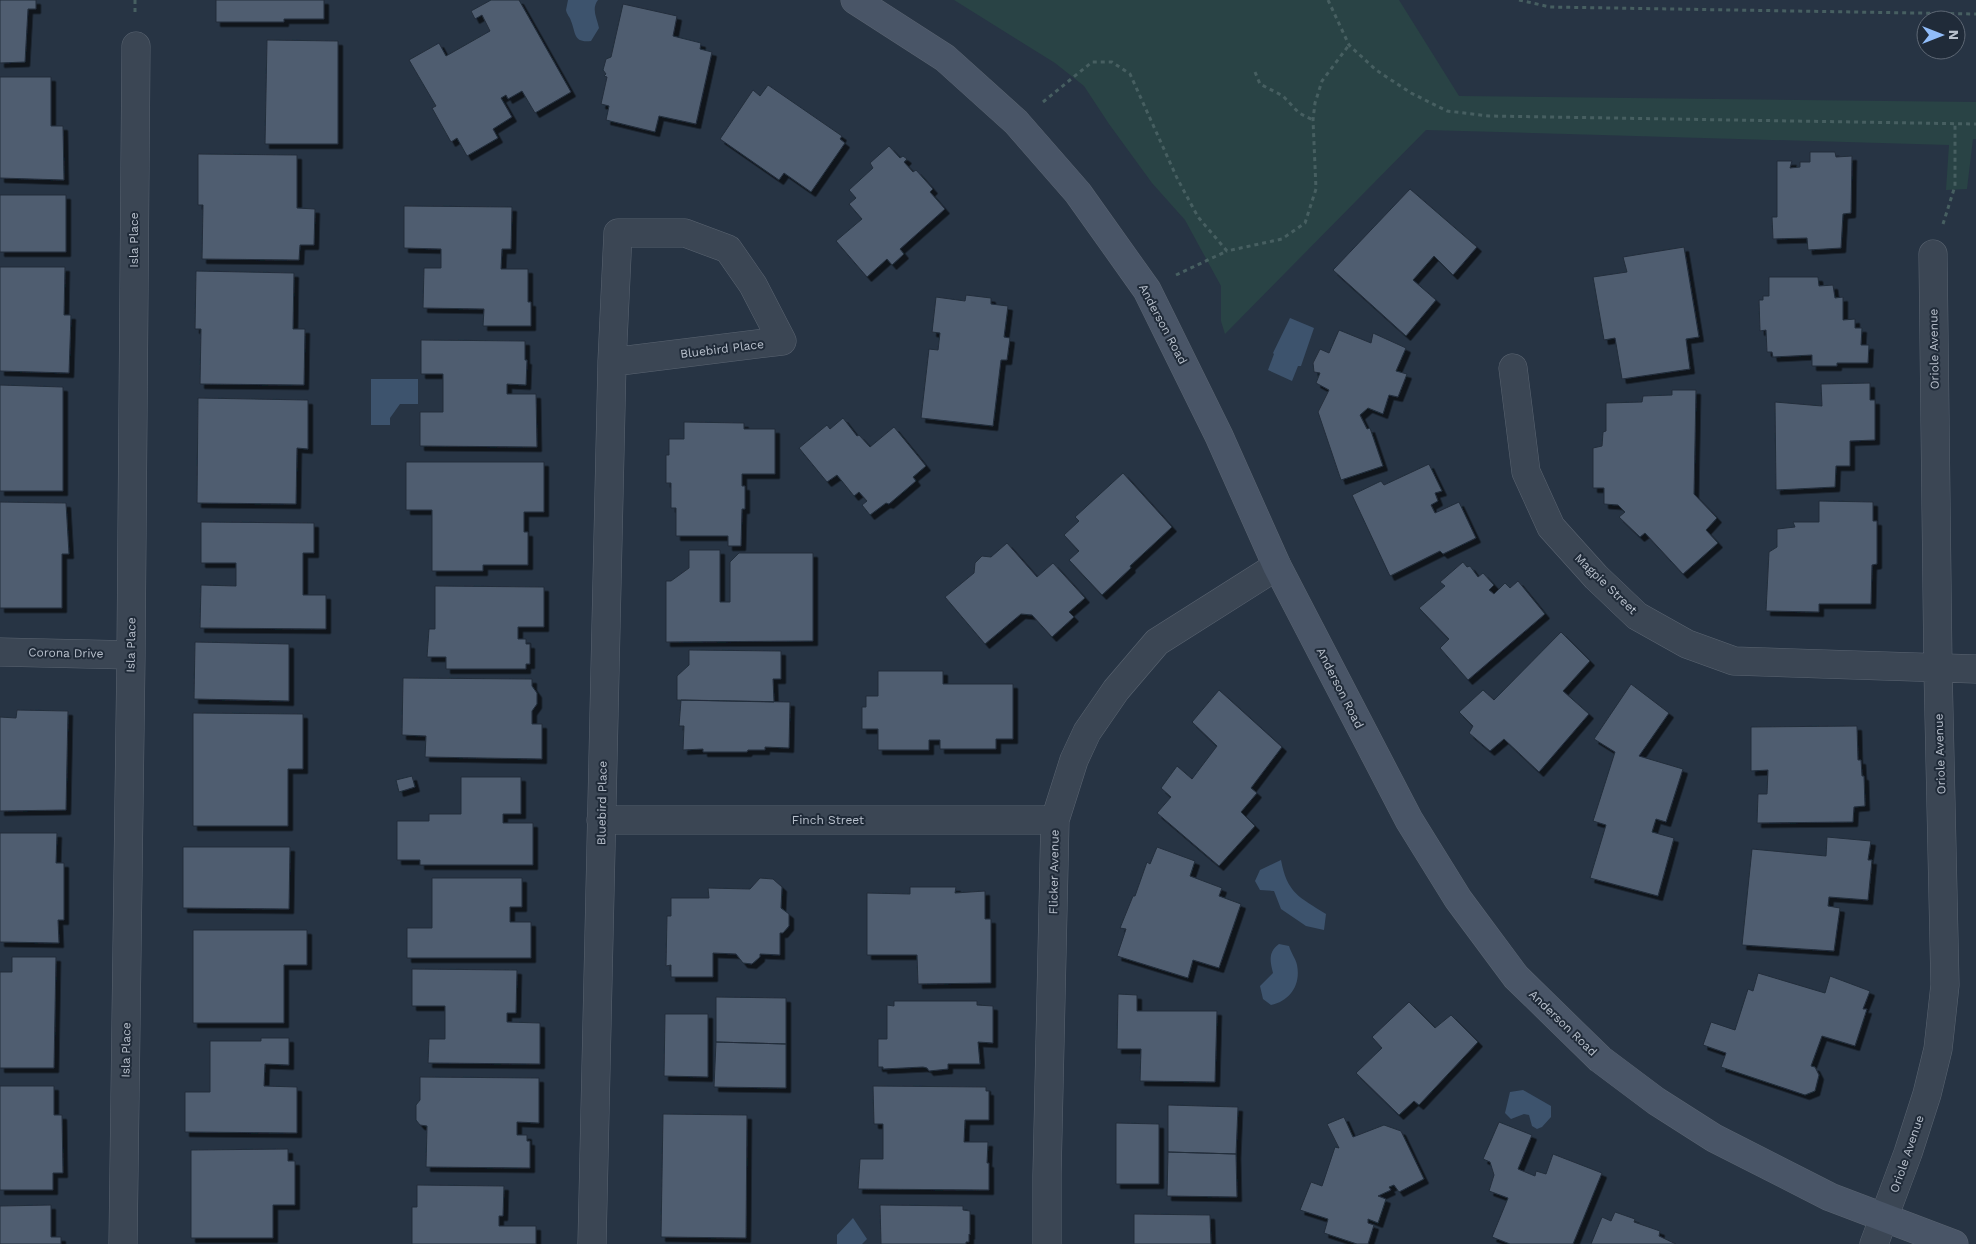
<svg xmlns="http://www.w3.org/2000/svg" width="1976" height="1244" font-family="'Work Sans',sans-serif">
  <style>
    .green { fill: #294345 }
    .water { fill: #3d536d }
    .building { fill: #505d6f; stroke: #222d3b; filter: url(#shadow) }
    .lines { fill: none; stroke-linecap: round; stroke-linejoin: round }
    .street-casing { stroke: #5a6471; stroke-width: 29 }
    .secondary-casing { stroke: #5a6471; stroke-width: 29 }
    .path { stroke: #475f61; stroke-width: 3; stroke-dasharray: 4 4; stroke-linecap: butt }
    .street { stroke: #3b4654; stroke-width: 28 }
    .secondary { stroke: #495567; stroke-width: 28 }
    .labels { text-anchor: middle; stroke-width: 4; stroke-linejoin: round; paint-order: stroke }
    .street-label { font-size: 12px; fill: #b9c1cd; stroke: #202b39 }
  </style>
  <defs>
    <filter id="shadow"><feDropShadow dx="4.5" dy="4.5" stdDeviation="0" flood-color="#0009"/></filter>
  </defs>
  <rect width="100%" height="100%" fill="#273444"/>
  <path class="green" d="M 954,0 L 1399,0 L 1459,96 L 1976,102 L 1976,139 L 1973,139 L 1967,189 L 1946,190 L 1949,145 L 1426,130 L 1225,334 L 1221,321 L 1221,286 L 1185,220 L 1152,183 L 1109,124 L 1084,86 L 1055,63 Z"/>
  <path class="water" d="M 568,0 L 598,0 C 591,9 597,18 599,28 L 591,41 C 573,43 576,33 571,21 C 570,17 567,15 566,10 Z
    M 1290,318 L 1314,328 L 1301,366 L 1298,366 L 1292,381 L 1268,370 L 1274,354 L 1273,353 Z
    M 371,379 L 418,379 L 418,404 L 400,404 L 390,418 L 390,425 L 371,425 Z
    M 1281,860 C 1287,893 1299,897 1326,914 L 1324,930 L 1306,926 L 1281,909 L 1274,891 L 1260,890 L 1255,881 L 1260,870 Z
    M 1279,944 L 1289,946 C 1291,953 1296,959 1297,965 C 1301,985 1290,1001 1271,1005 L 1263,999 L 1260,986 L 1273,973 C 1270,961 1268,952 1279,944 Z
    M 1523,1090 L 1551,1106 L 1551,1117 L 1542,1127 L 1537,1129 L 1532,1126 L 1529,1115 L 1524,1114 L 1511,1119 L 1505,1113 L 1510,1092 Z
    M 853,1218 L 867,1239 L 862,1244 L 837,1244 L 837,1235 Z"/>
  <path class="building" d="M 0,0 L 36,0 L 36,9 L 28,9 L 25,62 L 0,63 Z
    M 216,0 L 324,0 L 324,19 L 284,19 L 284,22 L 216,22 Z
    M 491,0 L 519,0 L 571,92 L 535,113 L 522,91 L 508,99 L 506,95 L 501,98 L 512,117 L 493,129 L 498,138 L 467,156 L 457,138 L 451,142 L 432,108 L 436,106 L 409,60 L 439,43 L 446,56 L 490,31 L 482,15 L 475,19 L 471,11 Z
    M 623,4 L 677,16 L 673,36 L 701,43 L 700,49 L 712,52 L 696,124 L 659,116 L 655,132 L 606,120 L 609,106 L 601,104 L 607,77 L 604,76 L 606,74 L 603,70 L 606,59 L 611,57 Z
    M 267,40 L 338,41 L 338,144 L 265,144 Z
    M 0,77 L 51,77 L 51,126 L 63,126 L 64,180 L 0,178 Z
    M 768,85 L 842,136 L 840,139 L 845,143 L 811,192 L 784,173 L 779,180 L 720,139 L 753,90 L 760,96 Z
    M 889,146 L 900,158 L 903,156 L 907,159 L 904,162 L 913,172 L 916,170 L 933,189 L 930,192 L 945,209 L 900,249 L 904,254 L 892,265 L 887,259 L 867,277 L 836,241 L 862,219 L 849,204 L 856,198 L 849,190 L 873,168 L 870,163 Z
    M 1810,152 L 1835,152 L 1836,157 L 1852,156 L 1851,213 L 1843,214 L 1841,248 L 1808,250 L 1807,238 L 1773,239 L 1772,217 L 1777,217 L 1777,161 L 1792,161 L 1790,168 L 1800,167 L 1800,162 L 1810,162 Z
    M 198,154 L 297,155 L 297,208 L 315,209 L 314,245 L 300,245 L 299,260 L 202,259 L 203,205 L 198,205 Z
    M 1410,189 L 1477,247 L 1453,275 L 1434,256 L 1413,280 L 1436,300 L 1406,336 L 1333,270 Z
    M 0,195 L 66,195 L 66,252 L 0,252 Z
    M 404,206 L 512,207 L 511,249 L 502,249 L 501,269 L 528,269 L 528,302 L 531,302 L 531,326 L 483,326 L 484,309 L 423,308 L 424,268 L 441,268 L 441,249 L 404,248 Z
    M 1684,247 L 1699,337 L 1686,339 L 1690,369 L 1622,379 L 1615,338 L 1604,340 L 1593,277 L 1627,272 L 1623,257 Z
    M 0,267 L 65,267 L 64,315 L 71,315 L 69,373 L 0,371 Z
    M 196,271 L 294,273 L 293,329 L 305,329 L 304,385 L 200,384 L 201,329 L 195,329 Z
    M 1769,277 L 1818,277 L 1819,286 L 1833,285 L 1835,298 L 1843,297 L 1843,320 L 1855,319 L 1855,328 L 1862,328 L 1861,345 L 1869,345 L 1868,363 L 1837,363 L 1837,366 L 1812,366 L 1812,355 L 1773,357 L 1772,352 L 1767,352 L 1766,330 L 1760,331 L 1759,300 L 1763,300 L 1763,296 L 1769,296 Z
    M 966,295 L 991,298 L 991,304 L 1008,306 L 1004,337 L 1010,338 L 1007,360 L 1001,360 L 993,426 L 921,418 L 929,349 L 938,350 L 940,333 L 932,332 L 936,297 L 965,301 Z
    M 1339,330 L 1371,343 L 1373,333 L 1406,348 L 1396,371 L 1407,374 L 1398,397 L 1389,395 L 1383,414 L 1368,408 L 1360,415 L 1367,429 L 1370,428 L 1383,466 L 1341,480 L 1318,412 L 1329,390 L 1316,383 L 1320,373 L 1314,372 L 1313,363 L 1320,349 L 1329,353 Z
    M 421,340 L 525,341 L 525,360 L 527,360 L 526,385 L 507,384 L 507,394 L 536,394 L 537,447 L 420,446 L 420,412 L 443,412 L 443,374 L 421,374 Z
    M 1870,383 L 1870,400 L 1875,400 L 1875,440 L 1850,441 L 1850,466 L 1836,466 L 1835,487 L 1776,490 L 1775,402 L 1822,406 L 1821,384 Z
    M 0,385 L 63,387 L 63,491 L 0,491 Z
    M 1672,390 L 1696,390 L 1694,494 L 1717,518 L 1706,530 L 1718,543 L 1683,574 L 1645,533 L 1640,537 L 1619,517 L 1625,512 L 1618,505 L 1604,504 L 1604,488 L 1593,488 L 1593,448 L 1602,446 L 1603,432 L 1606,431 L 1606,403 L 1642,402 L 1643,396 L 1672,395 Z
    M 198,398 L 308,400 L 308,449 L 297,448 L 296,504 L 197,503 Z
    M 843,418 L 857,436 L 859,435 L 870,447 L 894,427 L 926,466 L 913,477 L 916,481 L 889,504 L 886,503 L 870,515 L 862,505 L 867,501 L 859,492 L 854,496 L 837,475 L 827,482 L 799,448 L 827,425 L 830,429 Z
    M 684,422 L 744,423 L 744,429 L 775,429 L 775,474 L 742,474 L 742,486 L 745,486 L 745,509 L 742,509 L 741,546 L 728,546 L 728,536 L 676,536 L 676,508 L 671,508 L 671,483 L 666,483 L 666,455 L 669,455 L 669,439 L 684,439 Z
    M 406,462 L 544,462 L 544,512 L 524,512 L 524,532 L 528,532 L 528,565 L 483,565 L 483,571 L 432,571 L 432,510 L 406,510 Z
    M 1429,464 L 1442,491 L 1435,493 L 1438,501 L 1431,505 L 1435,513 L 1459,502 L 1476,538 L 1443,554 L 1440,551 L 1390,576 L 1352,495 L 1381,481 L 1384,485 Z
    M 1123,473 L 1172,527 L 1130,566 L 1131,568 L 1102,595 L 1069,560 L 1079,551 L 1064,535 L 1079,521 L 1075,517 Z
    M 1819,501 L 1873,502 L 1873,521 L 1877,521 L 1877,564 L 1872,565 L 1871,604 L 1819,604 L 1819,612 L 1766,611 L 1769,552 L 1777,547 L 1777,529 L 1795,527 L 1793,522 L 1819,522 Z
    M 0,502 L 66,503 L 69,554 L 62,554 L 62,608 L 0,608 Z
    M 201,522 L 314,523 L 314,553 L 303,553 L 303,595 L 326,595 L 326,629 L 200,628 L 201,585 L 236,586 L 236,563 L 201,563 Z
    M 1007,543 L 1037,577 L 1053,563 L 1085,598 L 1069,612 L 1074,617 L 1052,637 L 1032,615 L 1021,614 L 985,644 L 945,597 L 974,573 L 975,563 L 982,556 L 991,557 Z
    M 689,550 L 720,550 L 720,602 L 730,602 L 730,562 L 739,553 L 813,553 L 813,641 L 666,642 L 666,581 L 671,581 L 689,568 Z
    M 1463,562 L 1467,567 L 1470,566 L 1478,577 L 1483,573 L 1494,585 L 1489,590 L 1494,594 L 1505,583 L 1510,588 L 1518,581 L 1545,614 L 1468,680 L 1440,648 L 1449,639 L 1419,608 L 1445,586 L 1440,582 Z
    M 435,586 L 544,587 L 544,627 L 518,627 L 518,639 L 526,639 L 526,644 L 530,644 L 530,664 L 526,664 L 526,669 L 446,669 L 446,657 L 427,657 L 429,629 L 435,629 Z
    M 1561,632 L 1590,661 L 1563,691 L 1589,714 L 1539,772 L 1504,739 L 1490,751 L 1469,733 L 1473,726 L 1459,712 L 1483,690 L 1494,700 Z
    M 195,642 L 289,644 L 289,701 L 194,699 Z
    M 689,650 L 781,651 L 781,679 L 773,679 L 774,702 L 677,700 L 677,676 L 689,665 Z
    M 878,671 L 943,671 L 943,684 L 1013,684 L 1013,739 L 996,739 L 996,749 L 940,749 L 940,740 L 929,740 L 929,750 L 878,750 L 878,729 L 862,729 L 862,707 L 866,707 L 866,696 L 878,696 Z
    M 403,678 L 532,679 L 532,686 L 537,693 L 537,704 L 532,711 L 532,724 L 542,724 L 542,759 L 425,757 L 426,736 L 402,735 Z
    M 1631,684 L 1669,713 L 1639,756 L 1683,769 L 1666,822 L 1656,819 L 1652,832 L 1674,838 L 1658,896 L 1590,878 L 1606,825 L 1593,821 L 1615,752 L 1594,739 Z
    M 1219,690 L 1282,747 L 1251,788 L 1257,793 L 1241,812 L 1255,826 L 1219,866 L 1157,813 L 1171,797 L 1161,788 L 1177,766 L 1192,779 L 1217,746 L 1192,722 Z
    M 681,700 L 790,702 L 789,748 L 765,747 L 765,750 L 748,750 L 747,752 L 703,752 L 703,749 L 683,750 L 684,726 L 679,726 Z
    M 17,710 L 68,711 L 66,810 L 0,811 L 0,717 L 16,718 Z
    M 193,713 L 303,714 L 303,769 L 288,769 L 288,826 L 193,826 Z
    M 1857,726 L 1858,760 L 1861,760 L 1862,776 L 1864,776 L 1865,806 L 1854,807 L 1853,822 L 1757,823 L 1758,794 L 1767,794 L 1768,770 L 1751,771 L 1751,727 Z
    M 412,776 L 415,787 L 399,792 L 396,780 Z
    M 461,777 L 521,777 L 521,814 L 503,814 L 503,823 L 533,823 L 533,865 L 420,865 L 420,860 L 397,860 L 397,821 L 429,821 L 429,814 L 461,814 Z
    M 0,833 L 57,833 L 56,863 L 64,863 L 64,920 L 58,920 L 59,943 L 0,942 Z
    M 1827,837 L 1871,841 L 1868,860 L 1872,860 L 1868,900 L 1829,897 L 1828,906 L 1840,908 L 1834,951 L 1742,945 L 1752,849 L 1826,856 Z
    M 183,847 L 290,847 L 289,909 L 183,908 Z
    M 1157,847 L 1195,861 L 1190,876 L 1222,888 L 1219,896 L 1241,904 L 1219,968 L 1193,960 L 1188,978 L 1117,956 L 1126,929 L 1120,928 L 1133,896 L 1135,896 L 1147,862 L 1150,864 Z
    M 432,878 L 522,878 L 522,907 L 510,907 L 510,922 L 531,922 L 531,958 L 407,958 L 407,928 L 432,928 Z
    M 760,878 L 773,879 L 782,887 L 781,908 L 789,914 L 789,926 L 783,933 L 780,933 L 780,955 L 760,954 L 760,957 L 752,964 L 743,963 L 736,954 L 713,953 L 713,977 L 671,977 L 671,965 L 666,966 L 667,916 L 671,916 L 671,898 L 709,898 L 708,888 L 750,889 Z
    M 910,887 L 956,887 L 955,893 L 985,891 L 985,919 L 991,919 L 991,983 L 918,984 L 917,955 L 867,955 L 867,893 L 910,894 Z
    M 193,930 L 307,930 L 307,965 L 284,965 L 284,1023 L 193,1023 Z
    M 12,957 L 56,957 L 54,1068 L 0,1068 L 0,972 L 12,972 Z
    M 412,969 L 517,970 L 516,1013 L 507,1013 L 507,1022 L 540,1023 L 540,1064 L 428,1063 L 429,1039 L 445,1039 L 445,1006 L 412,1006 Z
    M 1758,973 L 1825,993 L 1830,976 L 1870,991 L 1863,1009 L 1867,1009 L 1855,1046 L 1822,1036 L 1811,1066 L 1815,1067 L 1819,1075 L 1815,1091 L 1805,1095 L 1721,1067 L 1726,1053 L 1703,1045 L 1711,1022 L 1735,1030 L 1748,989 L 1753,991 Z
    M 1118,994 L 1137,995 L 1137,1011 L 1217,1011 L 1215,1082 L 1140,1081 L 1141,1049 L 1117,1049 Z
    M 716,997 L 786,998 L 786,1044 L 716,1042 Z
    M 894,1001 L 977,1001 L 977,1005 L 993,1006 L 993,1043 L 978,1042 L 980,1064 L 948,1064 L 948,1069 L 929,1071 L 927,1068 L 923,1067 L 883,1069 L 883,1067 L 878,1067 L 878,1039 L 887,1039 L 887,1005 L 894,1006 Z
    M 1409,1002 L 1435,1028 L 1451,1015 L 1478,1042 L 1419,1105 L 1414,1101 L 1399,1115 L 1356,1073 L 1382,1048 L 1372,1037 Z
    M 665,1014 L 708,1014 L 708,1077 L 664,1076 Z
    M 261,1038 L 289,1038 L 289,1065 L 265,1064 L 264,1086 L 297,1087 L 297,1133 L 185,1132 L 185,1092 L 210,1092 L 210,1041 L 261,1041 Z
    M 716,1042 L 786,1044 L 786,1088 L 714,1087 Z
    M 420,1077 L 539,1078 L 539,1123 L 517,1122 L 517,1135 L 527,1135 L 527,1141 L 530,1141 L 530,1168 L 426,1167 L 427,1126 L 420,1125 L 416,1120 L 416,1105 L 420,1100 Z
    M 0,1086 L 54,1086 L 54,1115 L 62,1115 L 63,1173 L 53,1173 L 53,1190 L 0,1190 Z
    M 873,1086 L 986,1087 L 986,1091 L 989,1091 L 989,1120 L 965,1120 L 964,1142 L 988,1142 L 987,1163 L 989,1163 L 989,1190 L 858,1189 L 860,1159 L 883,1159 L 883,1124 L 874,1124 Z
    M 1168,1105 L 1238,1107 L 1236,1154 L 1168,1152 Z
    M 663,1114 L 747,1115 L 746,1238 L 661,1237 Z
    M 1344,1117 L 1353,1137 L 1384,1125 L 1401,1131 L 1424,1179 L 1399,1192 L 1394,1185 L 1389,1187 L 1391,1190 L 1378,1196 L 1386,1199 L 1378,1223 L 1368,1219 L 1368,1223 L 1374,1225 L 1368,1244 L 1357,1244 L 1324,1233 L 1328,1219 L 1300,1210 L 1311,1182 L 1322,1186 L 1335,1147 L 1339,1148 L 1327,1124 Z
    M 1499,1122 L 1532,1135 L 1518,1169 L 1535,1176 L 1536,1171 L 1546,1174 L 1553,1154 L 1602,1173 L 1573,1244 L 1510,1244 L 1492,1237 L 1508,1198 L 1489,1191 L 1494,1175 L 1490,1162 L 1483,1159 Z
    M 1116,1123 L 1159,1124 L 1159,1184 L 1116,1184 Z
    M 288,1149 L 288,1161 L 295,1161 L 295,1205 L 273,1205 L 273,1238 L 191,1238 L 191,1150 Z
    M 1168,1152 L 1236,1154 L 1237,1197 L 1167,1196 Z
    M 417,1185 L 504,1186 L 503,1216 L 499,1216 L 499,1226 L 536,1226 L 536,1244 L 412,1244 L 412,1207 L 417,1207 Z
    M 51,1205 L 51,1237 L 61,1237 L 61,1244 L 0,1244 L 0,1206 Z
    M 880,1205 L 963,1206 L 963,1210 L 970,1211 L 970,1235 L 969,1234 L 969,1242 L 966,1242 L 966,1244 L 881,1244 Z
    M 1615,1212 L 1635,1219 L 1634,1222 L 1660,1231 L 1659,1236 L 1676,1244 L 1591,1244 L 1602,1217 L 1611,1221 Z
    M 1134,1214 L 1210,1215 L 1211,1244 L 1134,1244 Z"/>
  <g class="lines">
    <defs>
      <path id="street" d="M 1513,368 L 1526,472 L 1551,527 L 1596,577 L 1637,616 L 1687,644 L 1734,661 L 1976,669
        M 0,652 L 131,655
        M 601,820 L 1055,820
        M 123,1244 L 131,655 L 136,46
        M 592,1244 L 612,362 L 618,233 L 685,233 L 728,249 L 753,285 L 782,341 L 612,362
        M 1047,1244 L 1047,1175 L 1055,820 L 1074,760 L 1087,732 L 1116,690 L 1157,642 L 1277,566
        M 1874,1244 L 1908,1153 L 1927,1094 L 1938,1049 L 1945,985 L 1938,669 L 1933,254"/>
      <path id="secondary" d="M 855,0 L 945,58 L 1016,122 L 1078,193 L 1147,290 L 1219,436 L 1277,566 L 1409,820 L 1458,899 L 1516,977 L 1600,1059 L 1656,1101 L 1714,1138 L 1830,1197 L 1954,1244"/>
    </defs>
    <use href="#street" class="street-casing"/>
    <use href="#secondary" class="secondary-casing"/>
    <path class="path" d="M 135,0 L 135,13
      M 1328,0 L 1349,45 L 1376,70 L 1411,93 L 1447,111 L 1489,116 L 1976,124
      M 1519,0 L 1550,7 L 1976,14
      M 1255,72 L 1260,84 L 1283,96 L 1299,113 L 1313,120
      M 1043,102 L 1092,62 L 1112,62 L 1130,74 L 1177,178 L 1198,217 L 1227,251 L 1282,239 L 1305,223 L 1316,189 L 1313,120 L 1315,103 L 1322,81 L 1349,45
      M 1943,224 L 1955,186 L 1955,124
      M 1176,275 L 1227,251"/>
    <use href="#street" class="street"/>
    <use href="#secondary" class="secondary"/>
  </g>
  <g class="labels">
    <g class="street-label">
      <text transform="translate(134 240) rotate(-90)" y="4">Isla Place</text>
      <text transform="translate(1163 324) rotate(62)" y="4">Anderson Road</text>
      <text transform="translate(722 349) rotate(-7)" y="4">Bluebird Place</text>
      <text transform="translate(1934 349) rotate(-91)" y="4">Oriole Avenue</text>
      <text transform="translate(1606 584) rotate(44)" y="4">Magpie Street</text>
      <text transform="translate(131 645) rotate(-89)" y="4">Isla Place</text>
      <text transform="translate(66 653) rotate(1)" y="4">Corona Drive</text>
      <text transform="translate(1340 688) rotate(63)" y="4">Anderson Road</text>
      <text transform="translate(1940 754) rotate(-92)" y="4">Oriole Avenue</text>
      <text transform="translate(602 803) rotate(-89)" y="4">Bluebird Place</text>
      <text x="828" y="824">Finch Street</text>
      <text transform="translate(1054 872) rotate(-89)" y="4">Flicker Avenue</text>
      <text transform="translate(1563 1023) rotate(44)" y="4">Anderson Road</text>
      <text transform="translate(126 1050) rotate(-89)" y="4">Isla Place</text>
      <text transform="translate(1907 1154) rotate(-71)" y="4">Oriole Avenue</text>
    </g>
  </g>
  <g transform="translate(1941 35) rotate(90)"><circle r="24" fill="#202b39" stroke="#5d6774"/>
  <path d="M0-4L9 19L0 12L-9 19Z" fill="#91bdfa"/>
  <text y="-8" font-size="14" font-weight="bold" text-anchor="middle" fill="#b9c1cd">N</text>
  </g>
</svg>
